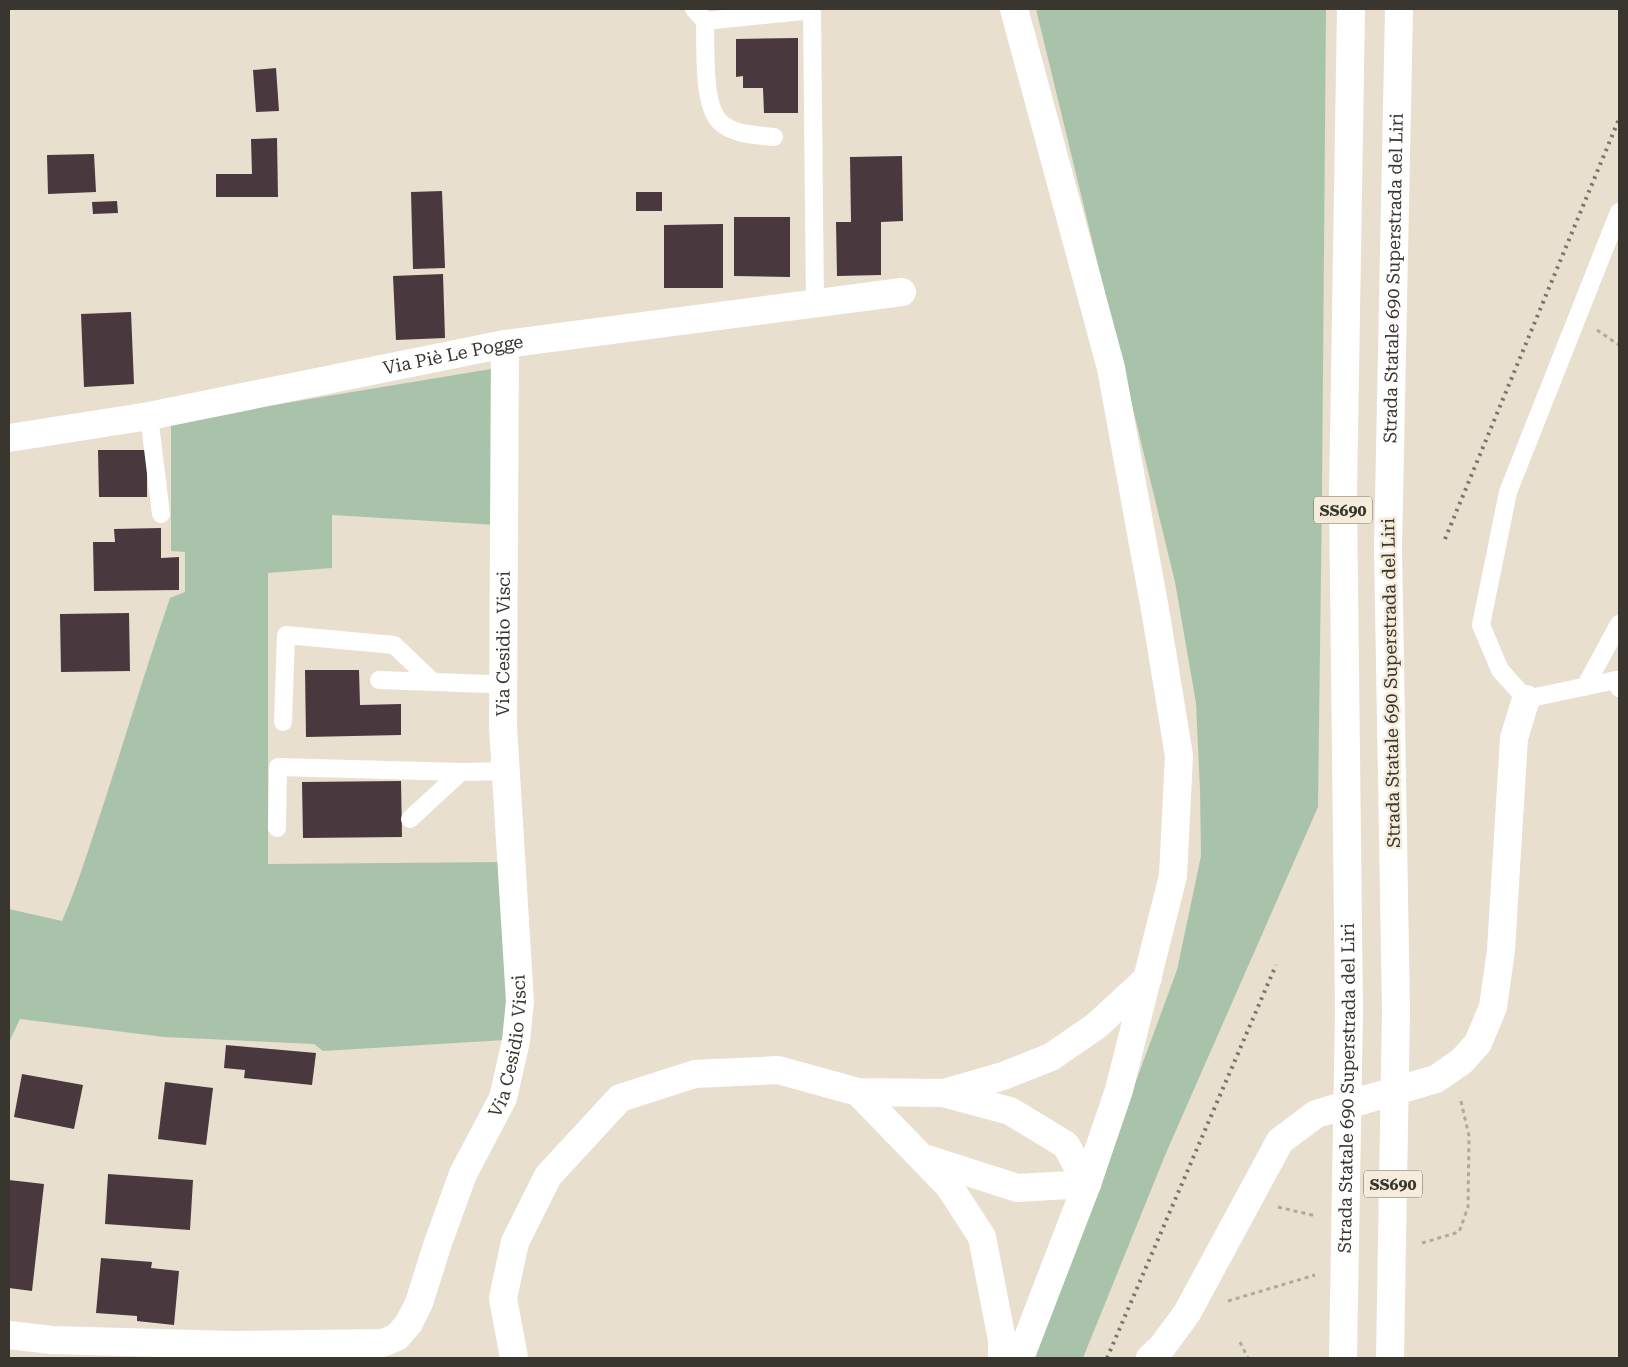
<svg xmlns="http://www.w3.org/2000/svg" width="1628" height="1367" font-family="'Roboto Serif',serif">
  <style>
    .green { fill: #a9c3ab }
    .building { fill: #49383d }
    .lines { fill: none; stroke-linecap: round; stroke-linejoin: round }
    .path { stroke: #b1aa9c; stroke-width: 3; stroke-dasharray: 4 4; stroke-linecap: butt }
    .service { stroke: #fff; stroke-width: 18 }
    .minor { stroke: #fff; stroke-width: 28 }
    .tertiary { stroke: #fff; stroke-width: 28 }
    .secondary { stroke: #fff; stroke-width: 28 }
    .trunk { stroke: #fff; stroke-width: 28 }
    .rail { stroke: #7a756a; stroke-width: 4; stroke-dasharray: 2.5 5; stroke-linecap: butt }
    .labels { text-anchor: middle; stroke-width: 5; stroke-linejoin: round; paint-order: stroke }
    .shield { fill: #f6ecdb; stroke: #726d63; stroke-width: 1 }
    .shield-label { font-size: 16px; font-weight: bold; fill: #39362f }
    .street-label { font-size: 18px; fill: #39362f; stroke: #f6ecdb }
  </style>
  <rect width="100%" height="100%" fill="#e8dfce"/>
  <path class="green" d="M 1036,9 L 1326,9 L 1322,493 L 1318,807 L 1166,1153 L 1083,1358 L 1034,1358 L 1177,970 L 1201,856 L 1200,790 L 1196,703 L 1175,582 Z
    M 491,369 L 497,525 L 332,515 L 332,568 L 268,573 L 268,864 L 505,862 L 512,1008 L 505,1040 L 323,1051 L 314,1044 L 164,1037 L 20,1019 L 9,1042 L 9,909 L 62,921 C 76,889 86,857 97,824 C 122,749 144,673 170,598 L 185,592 L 185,552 L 171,551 L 171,422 Z"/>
  <path class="building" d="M 798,38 L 798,113 L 764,113 L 763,88 L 743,88 L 743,76 L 736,77 L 736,39 Z
    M 276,68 L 279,111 L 256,112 L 253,70 Z
    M 277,138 L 278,197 L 216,197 L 216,174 L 252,174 L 251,139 Z
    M 94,154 L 96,192 L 48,194 L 47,155 Z
    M 902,156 L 903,221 L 881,222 L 881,275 L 837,276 L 836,222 L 851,222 L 850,157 Z
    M 442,191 L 445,268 L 413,269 L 411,192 Z
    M 636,192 L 662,192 L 662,211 L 636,211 Z
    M 117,201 L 118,213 L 93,214 L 92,202 Z
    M 734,217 L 790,217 L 790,277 L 734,276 Z
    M 723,224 L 723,288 L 664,288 L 664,225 Z
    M 443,274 L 445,338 L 396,340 L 393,276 Z
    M 131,312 L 134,384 L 84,387 L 81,314 Z
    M 98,450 L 147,450 L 147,497 L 99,497 Z
    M 161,528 L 161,558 L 179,557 L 179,590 L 94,591 L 93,542 L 115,542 L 114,529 Z
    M 129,613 L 130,671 L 61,672 L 60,614 Z
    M 305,670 L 359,670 L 360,705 L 401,704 L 401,735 L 306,737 Z
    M 401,781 L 402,837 L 303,838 L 302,782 Z
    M 226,1045 L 316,1053 L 312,1085 L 244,1078 L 245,1070 L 224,1068 Z
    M 22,1074 L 83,1085 L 74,1129 L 14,1117 Z
    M 165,1082 L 213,1088 L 206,1145 L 158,1139 Z
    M 108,1174 L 193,1180 L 190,1230 L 105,1224 Z
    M 9,1180 L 44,1184 L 32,1291 L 9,1288 Z
    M 101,1258 L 152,1262 L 151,1268 L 179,1271 L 174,1325 L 137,1321 L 137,1316 L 96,1313 Z"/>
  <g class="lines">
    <path class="path" d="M 1597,330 L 1619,345
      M 1278,1207 L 1316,1216
      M 1422,1243 L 1459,1232 L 1468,1207 L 1469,1136 L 1460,1097
      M 1228,1301 L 1315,1275
      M 1240,1342 L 1248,1358"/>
    <path class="service" d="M 694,9 L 705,21 L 812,10
      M 812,9 L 815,304
      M 705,21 C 706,46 702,105 720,122 C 734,135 756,135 774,137
      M 1619,212 L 1508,492 L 1481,625 L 1500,670 L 1526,699 L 1616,680 L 1619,688
      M 149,416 L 161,514
      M 379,680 L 489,684 L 503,682
      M 1585,687 L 1619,624
      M 283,722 L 286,635 L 394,645 L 433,682
      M 410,819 L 461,772 L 506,771
      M 277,828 L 278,767 L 461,772"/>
    <g class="minor">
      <path id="s1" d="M 9,438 L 149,416 L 505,344 L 902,292"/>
      <path id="s2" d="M 9,1335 L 52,1340 L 232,1345 L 383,1343 L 397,1337 L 409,1323 L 419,1303 L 438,1243 L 463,1174 L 503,1098 L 516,1041 L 520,1001 L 503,727 L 505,344"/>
      <path d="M 1150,1358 L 1162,1347 L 1187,1313 L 1280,1141 L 1316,1114 L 1436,1079 L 1462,1061 L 1478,1043 L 1493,1007 L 1501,950 L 1514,738 L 1526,699"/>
    </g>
    <path class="tertiary" d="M 858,1092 L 949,1186 L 982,1237 L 1002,1340 L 1002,1358
      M 944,1093 L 1003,1076 L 1051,1057 L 1096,1026 L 1148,978
      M 514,1358 L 503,1298 L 515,1242 L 548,1176 L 620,1098 L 695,1074 L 778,1070 L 858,1092 L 943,1093 L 1010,1111 L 1066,1145 L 1087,1184 L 1017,1188 L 921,1157"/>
    <path class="secondary" d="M 1020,1358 L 1087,1184"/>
    <g class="trunk">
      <path d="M 1014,9 L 1111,368 L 1156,615 L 1179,756 L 1173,876 L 1119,1090 L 1087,1184"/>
      <path id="s3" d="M 1343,1358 L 1349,1011 L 1343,497 L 1351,9"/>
      <path id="s4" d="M 1390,1358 L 1396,1011 L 1388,548 L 1399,9"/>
    </g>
    <path class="rail" d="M 1445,539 L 1619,119
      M 1107,1358 L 1276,965"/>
  </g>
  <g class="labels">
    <g class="shield">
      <rect x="1314" y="496.5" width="58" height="27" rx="4"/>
      <rect x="1364" y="1170.5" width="58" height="27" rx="4"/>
    </g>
    <g class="shield-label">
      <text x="1343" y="516">SS690</text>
      <text x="1393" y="1190">SS690</text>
    </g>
    <g class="street-label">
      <text dy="6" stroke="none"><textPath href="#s4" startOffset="1080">Strada Statale 690 Superstrada del Liri</textPath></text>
      <text dy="6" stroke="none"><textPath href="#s1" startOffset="452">Via Piè Le Pogge</textPath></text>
      <text dy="6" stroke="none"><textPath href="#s2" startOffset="1109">Via Cesidio Visci</textPath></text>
      <text transform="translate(1391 683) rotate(-91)" y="6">Strada Statale 690 Superstrada del Liri</text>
      <text dy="6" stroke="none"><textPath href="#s2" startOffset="705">Via Cesidio Visci</textPath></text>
      <text dy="6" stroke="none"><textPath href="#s3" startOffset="270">Strada Statale 690 Superstrada del Liri</textPath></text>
    </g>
  </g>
  <rect width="1628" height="1367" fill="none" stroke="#39362f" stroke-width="20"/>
</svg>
